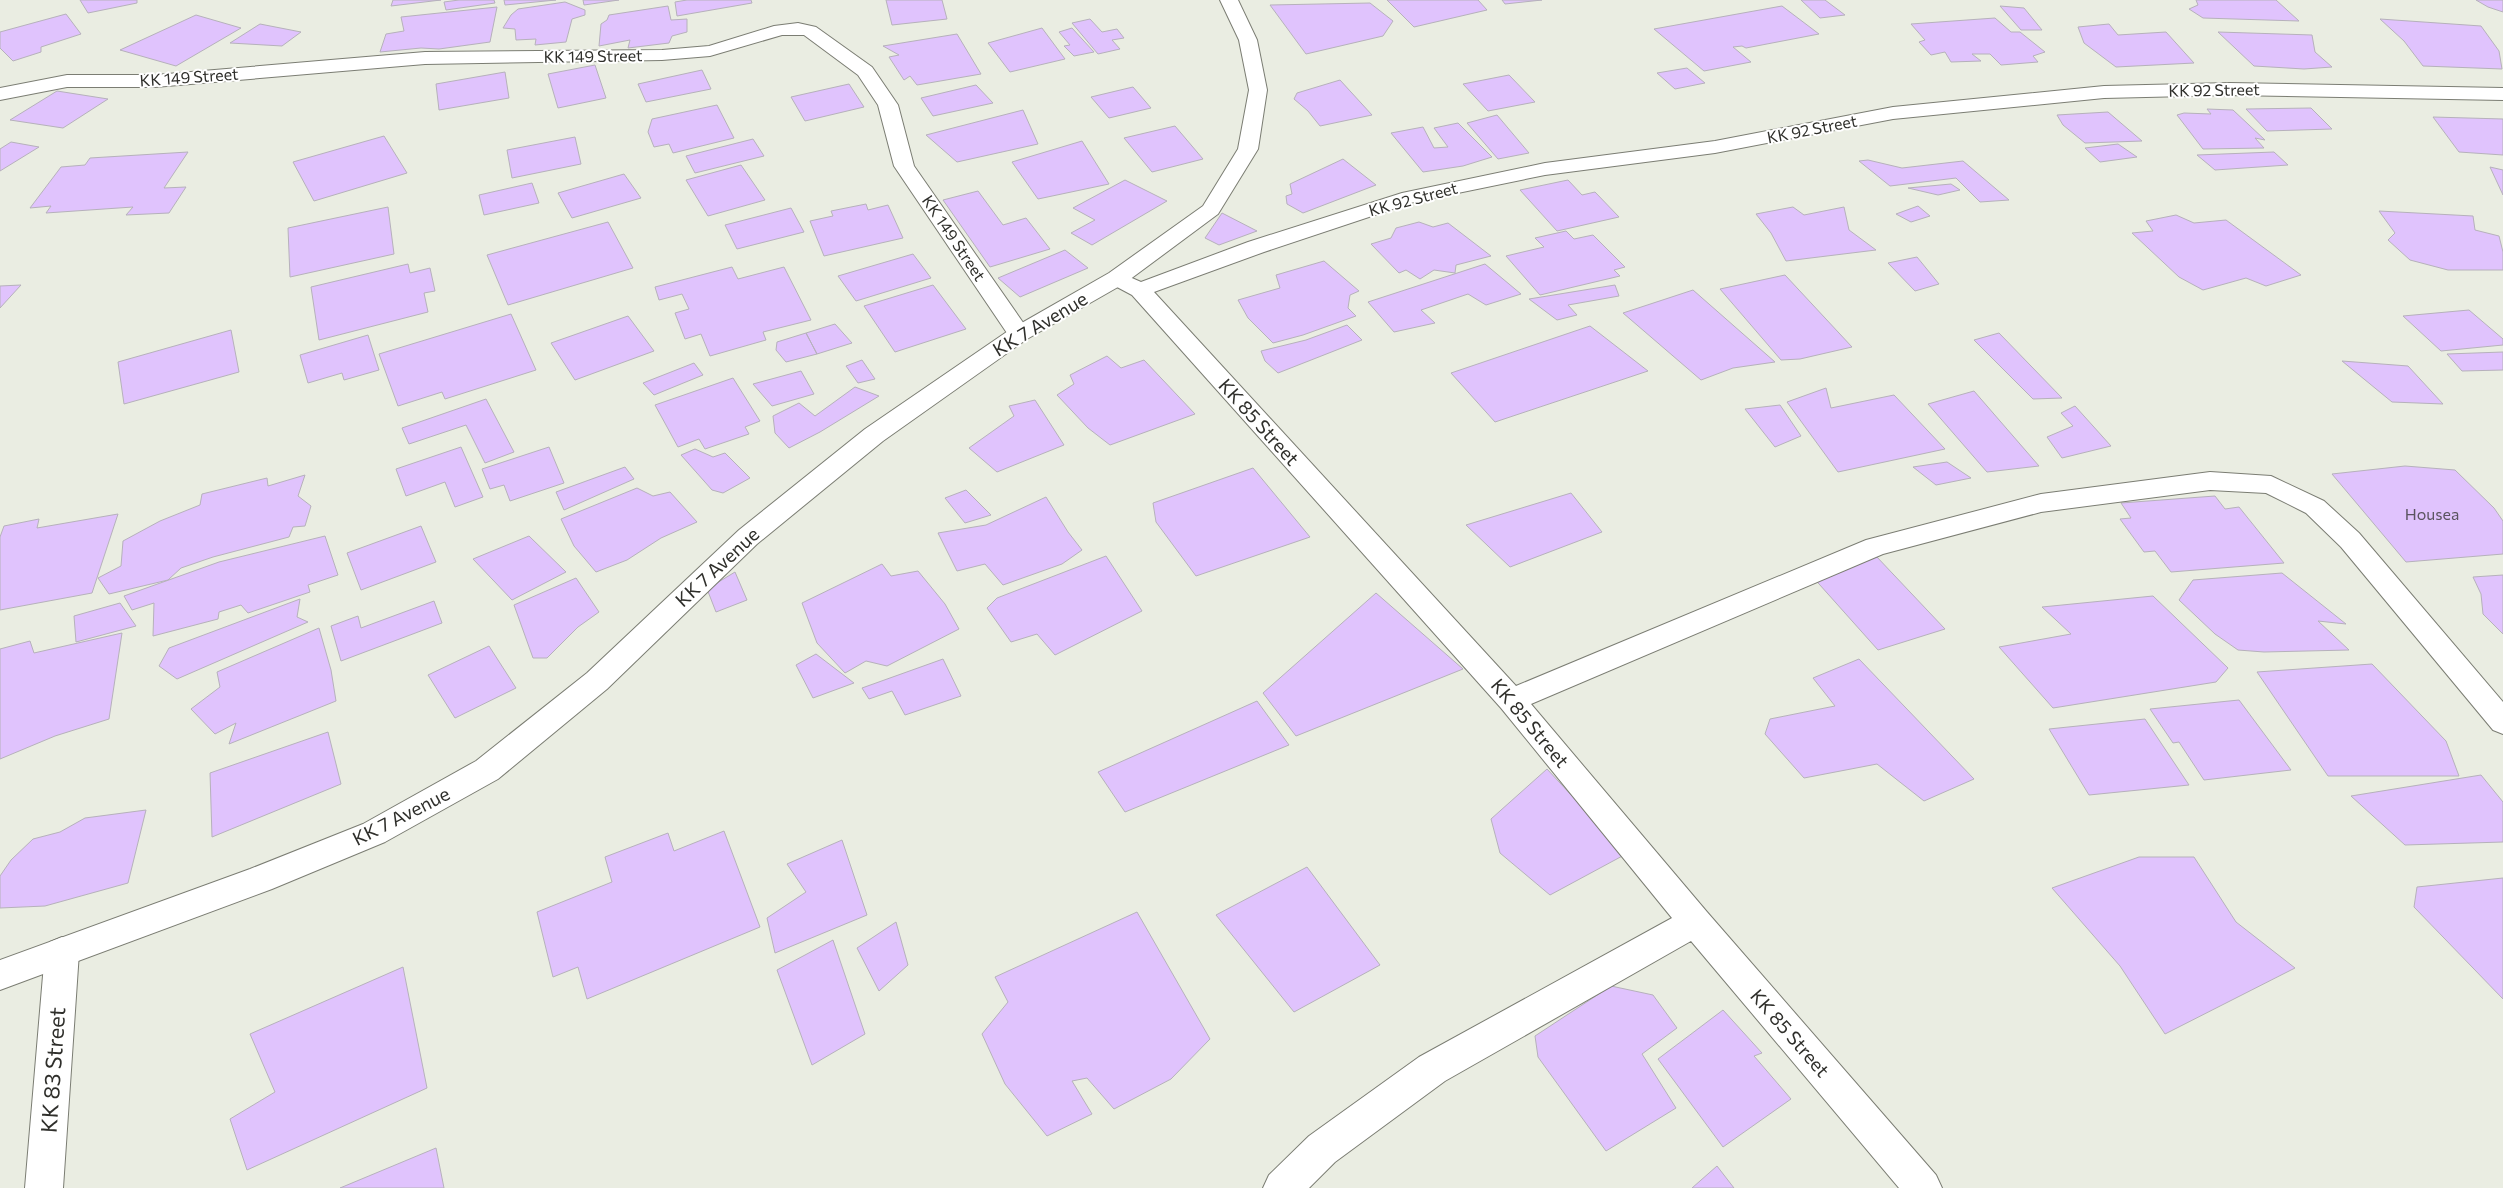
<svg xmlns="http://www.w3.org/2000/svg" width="2503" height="1188" font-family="Commissioner,sans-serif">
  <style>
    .building { fill: #e0c3fd; stroke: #b6b1bb }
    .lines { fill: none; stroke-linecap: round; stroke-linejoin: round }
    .minor-casing { stroke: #7b7d73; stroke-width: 2 }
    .tertiary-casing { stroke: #7b7d73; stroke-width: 2 }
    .minor { fill: #fff; fill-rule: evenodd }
    .tertiary { fill: #fff; fill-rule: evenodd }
    .labels { text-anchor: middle; stroke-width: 4; stroke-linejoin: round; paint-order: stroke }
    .far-street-label { font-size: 16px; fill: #2f2f2b; stroke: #fff }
    .number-label { font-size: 16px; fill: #5b5460 }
    .street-label { font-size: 19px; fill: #2f2f2b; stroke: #fff }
    .near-street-label { font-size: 22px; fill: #2f2f2b; stroke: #fff }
  </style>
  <rect width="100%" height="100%" fill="#eaede2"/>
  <path class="building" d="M 80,0 L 137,0 L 137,3 L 88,13 Z
    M 393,0 L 441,0 L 391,6 Z
    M 459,0 L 494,0 L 495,3 L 446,10 L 444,2 Z
    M 504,0 L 556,0 L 505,5 Z
    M 583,0 L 619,0 L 584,5 Z
    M 687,0 L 751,0 L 752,3 L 677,16 L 675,2 Z
    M 886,0 L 942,0 L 947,19 L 892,25 Z
    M 1387,0 L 1478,0 L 1487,10 L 1414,27 Z
    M 1502,0 L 1542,0 L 1505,4 Z
    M 1801,0 L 1825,0 L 1845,15 L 1820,18 Z
    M 2196,0 L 2276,0 L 2299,21 L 2203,18 L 2189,9 L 2198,5 Z
    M 2476,0 L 2503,0 L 2503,12 L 2488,7 Z
    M 565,2 L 585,10 L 585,15 L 572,19 L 566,42 L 535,45 L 536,39 L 516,40 L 515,29 L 503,28 L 511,15 L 518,9 Z
    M 1370,3 L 1393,21 L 1383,36 L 1306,54 L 1270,5 Z
    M 668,6 L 671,20 L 687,19 L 687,32 L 672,36 L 669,43 L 628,48 L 630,40 L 599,46 L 601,24 L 607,20 L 609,15 Z
    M 1782,6 L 1819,34 L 1746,48 L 1742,46 L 1733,47 L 1751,62 L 1704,71 L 1654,29 Z
    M 2000,6 L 2024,8 L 2042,30 L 2021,30 Z
    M 497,7 L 490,42 L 439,49 L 421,48 L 380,52 L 386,34 L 404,31 L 401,17 Z
    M 66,14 L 81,34 L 41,47 L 41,52 L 13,61 L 0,48 L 0,32 Z
    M 196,15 L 241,28 L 176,66 L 120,50 Z
    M 1995,18 L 2011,32 L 2020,32 L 2045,52 L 2033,56 L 2038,62 L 2001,65 L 1990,54 L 1972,54 L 1981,61 L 1951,62 L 1945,52 L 1931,55 L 1919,42 L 1925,40 L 1911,24 Z
    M 1090,19 L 1102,32 L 1117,29 L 1124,38 L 1112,40 L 1120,49 L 1098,54 L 1072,23 Z
    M 2380,19 L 2481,26 L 2499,51 L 2502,69 L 2423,66 L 2404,41 Z
    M 260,24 L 301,32 L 282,46 L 230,43 Z
    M 2109,24 L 2118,35 L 2166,32 L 2194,63 L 2116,67 L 2084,43 L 2078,27 Z
    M 1042,28 L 1065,59 L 1010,72 L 988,43 Z
    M 1072,28 L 1094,52 L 1074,56 L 1064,46 L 1070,45 L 1059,32 Z
    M 2218,32 L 2312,35 L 2315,52 L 2332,67 L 2304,69 L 2254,66 Z
    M 957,34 L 981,74 L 917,85 L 910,76 L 904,80 L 889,57 L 899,55 L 883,46 Z
    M 595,65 L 606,98 L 558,108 L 548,74 Z
    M 1687,68 L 1705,83 L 1675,89 L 1657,73 Z
    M 702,70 L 711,89 L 646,102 L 638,84 Z
    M 505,72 L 509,98 L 439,110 L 436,84 Z
    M 1509,75 L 1535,102 L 1488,111 L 1463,84 Z
    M 1340,80 L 1372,115 L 1320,126 L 1308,111 L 1294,99 L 1297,93 Z
    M 849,84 L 864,107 L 805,121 L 791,97 Z
    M 976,85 L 993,103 L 933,116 L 921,98 Z
    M 1133,87 L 1151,108 L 1109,118 L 1091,97 Z
    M 57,91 L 108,99 L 63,128 L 10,120 Z
    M 717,105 L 734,138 L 673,153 L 669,144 L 654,147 L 648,132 L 652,119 Z
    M 2311,108 L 2332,129 L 2267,131 L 2246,109 Z
    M 2207,109 L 2233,110 L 2265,140 L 2255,138 L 2264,148 L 2203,149 L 2177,115 L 2184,113 L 2211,114 Z
    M 1023,110 L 1038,144 L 957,162 L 926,135 Z
    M 2108,112 L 2142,141 L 2085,143 L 2063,125 L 2057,115 Z
    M 1497,115 L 1529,153 L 1498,159 L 1467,123 Z
    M 2433,117 L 2503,119 L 2503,155 L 2459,152 Z
    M 1458,123 L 1492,157 L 1463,166 L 1423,172 L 1391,133 L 1423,127 L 1434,148 L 1448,147 L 1434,128 Z
    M 1175,126 L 1203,159 L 1152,172 L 1124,138 Z
    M 384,136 L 407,173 L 314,201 L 293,162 Z
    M 575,137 L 581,164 L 512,178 L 507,150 Z
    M 753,139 L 764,156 L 695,173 L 686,156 Z
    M 1082,141 L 1109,184 L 1038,199 L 1012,162 Z
    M 11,142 L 39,147 L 0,171 L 0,149 Z
    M 2118,144 L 2137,157 L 2100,162 L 2085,148 Z
    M 188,152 L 164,188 L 186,187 L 169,213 L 126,215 L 133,207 L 46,213 L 51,206 L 30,208 L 61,167 L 85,165 L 90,158 Z
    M 2274,152 L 2288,165 L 2215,170 L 2197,155 Z
    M 1343,159 L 1376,185 L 1303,213 L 1287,204 L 1286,196 L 1292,194 L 1290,184 Z
    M 1868,160 L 1902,168 L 1963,161 L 2009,200 L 1980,202 L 1956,178 L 1890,186 L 1859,161 Z
    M 741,165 L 765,200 L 708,216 L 686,180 Z
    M 2490,167 L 2503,170 L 2503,195 Z
    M 624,174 L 641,198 L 572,218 L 558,193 Z
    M 1125,180 L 1167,201 L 1092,245 L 1071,233 L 1095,220 L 1073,208 Z
    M 1568,180 L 1582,195 L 1595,192 L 1619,217 L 1557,231 L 1520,190 Z
    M 532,183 L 539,203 L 484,215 L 479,195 Z
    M 1951,184 L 1960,190 L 1938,195 L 1908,188 Z
    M 978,191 L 1003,225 L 1026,218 L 1050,249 L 990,267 L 943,200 Z
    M 866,204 L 868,210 L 888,205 L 903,238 L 824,256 L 810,221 L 833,216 L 831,211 Z
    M 1918,206 L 1930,216 L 1911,222 L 1896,214 Z
    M 388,207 L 394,254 L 290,277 L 288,228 Z
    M 1793,207 L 1804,215 L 1844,207 L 1849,230 L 1876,250 L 1786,261 L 1771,233 L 1756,214 Z
    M 791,208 L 804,232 L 737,249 L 725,225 Z
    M 2379,211 L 2473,216 L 2475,230 L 2499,236 L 2503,252 L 2503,270 L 2448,270 L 2410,260 L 2388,240 L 2395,233 Z
    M 1222,213 L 1257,231 L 1219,245 L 1205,238 Z
    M 2176,215 L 2194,223 L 2226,220 L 2301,275 L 2266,286 L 2246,278 L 2203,290 L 2179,277 L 2132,233 L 2153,231 L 2146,221 Z
    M 608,222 L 633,268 L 508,305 L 487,255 Z
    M 1419,222 L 1433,227 L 1448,223 L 1491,256 L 1456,265 L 1455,273 L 1434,270 L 1420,279 L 1406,270 L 1399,273 L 1371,244 L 1391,238 L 1396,228 Z
    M 1566,231 L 1574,239 L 1593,235 L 1625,267 L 1614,270 L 1620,276 L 1540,295 L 1506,256 L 1544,247 L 1535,238 Z
    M 1065,250 L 1088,268 L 1020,297 L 998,278 Z
    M 913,254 L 931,278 L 856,301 L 838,276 Z
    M 1917,257 L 1939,284 L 1915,291 L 1888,263 Z
    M 1324,261 L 1359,291 L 1350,295 L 1348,308 L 1356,316 L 1303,335 L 1273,343 L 1248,318 L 1238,300 L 1280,288 L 1276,275 Z
    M 408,264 L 410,273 L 430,268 L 435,291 L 424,293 L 428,312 L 319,340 L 311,287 Z
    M 1485,264 L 1521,294 L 1486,305 L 1468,294 L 1421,310 L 1435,323 L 1394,332 L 1368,302 Z
    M 732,267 L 738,279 L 784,267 L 811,320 L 763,332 L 766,340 L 710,356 L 701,334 L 685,339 L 675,313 L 689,309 L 682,294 L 659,300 L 655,287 Z
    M 1785,275 L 1852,347 L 1800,359 L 1781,360 L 1720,289 Z
    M 21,285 L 0,308 L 0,286 Z
    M 933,285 L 966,329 L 895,352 L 864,306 Z
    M 1615,285 L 1619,296 L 1568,305 L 1577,315 L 1557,320 L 1529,299 Z
    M 1693,290 L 1775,362 L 1733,368 L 1701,380 L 1623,313 Z
    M 2469,310 L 2503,339 L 2503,345 L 2441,351 L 2403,316 Z
    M 511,314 L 536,370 L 445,399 L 442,392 L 398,406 L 379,354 Z
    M 628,316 L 654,351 L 575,380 L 551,343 Z
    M 835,324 L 852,343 L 817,354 L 806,333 Z
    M 1347,325 L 1362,340 L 1278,373 L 1265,361 L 1261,351 L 1306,340 Z
    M 1590,326 L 1648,371 L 1495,422 L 1451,373 Z
    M 231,330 L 239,372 L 124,404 L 118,362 Z
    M 806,333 L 817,354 L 786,362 L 776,350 L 777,342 Z
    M 1999,333 L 2062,398 L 2033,399 L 1974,340 Z
    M 368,335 L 379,370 L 344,380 L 342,373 L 308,383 L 300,355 Z
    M 2503,352 L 2503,370 L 2462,371 L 2447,354 Z
    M 1107,356 L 1121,368 L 1144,360 L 1195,414 L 1110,445 L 1088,428 L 1057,395 L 1074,384 L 1070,375 Z
    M 862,360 L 875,379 L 858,383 L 846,366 Z
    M 2342,361 L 2408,366 L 2443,404 L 2392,402 Z
    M 694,363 L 703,375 L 654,395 L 643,383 Z
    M 801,371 L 814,394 L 772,406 L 753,384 Z
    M 733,378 L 760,421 L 745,427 L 749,434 L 705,449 L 699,439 L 678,447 L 655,405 Z
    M 855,387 L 879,396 L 820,432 L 789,448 L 775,433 L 773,416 L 799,403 L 815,416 Z
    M 1826,388 L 1831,408 L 1894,395 L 1945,449 L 1838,472 L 1787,402 Z
    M 1974,391 L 2039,466 L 1987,472 L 1928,404 Z
    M 486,399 L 514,452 L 485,463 L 466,425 L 409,444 L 402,428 Z
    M 1035,400 L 1064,445 L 997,472 L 969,448 L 1014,416 L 1009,406 Z
    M 1780,405 L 1801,436 L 1775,447 L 1745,409 Z
    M 2075,406 L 2111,446 L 2062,458 L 2047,437 L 2073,426 L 2061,413 Z
    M 461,447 L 483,497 L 455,507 L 445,482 L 406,496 L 396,469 Z
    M 549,447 L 564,483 L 510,501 L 504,485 L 490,489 L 482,469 Z
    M 695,449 L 713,457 L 725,453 L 750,478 L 723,493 L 712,490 L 681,455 Z
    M 1947,462 L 1971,478 L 1936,485 L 1913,467 Z
    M 2405,466 L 2455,470 L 2494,508 L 2503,521 L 2503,554 L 2406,562 L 2332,474 Z
    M 625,467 L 634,479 L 564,510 L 556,492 Z
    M 1253,468 L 1310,537 L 1196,576 L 1156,522 L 1153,503 Z
    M 305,475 L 298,496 L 311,506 L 305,526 L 293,527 L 289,537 L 213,557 L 181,568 L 168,580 L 109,594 L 98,578 L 121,566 L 123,541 L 160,521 L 200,505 L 202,494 L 267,478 L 268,486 Z
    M 637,488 L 653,496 L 670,492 L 697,522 L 661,538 L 627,560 L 596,572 L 574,546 L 561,519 Z
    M 966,490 L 991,515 L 965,523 L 945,498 Z
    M 1571,493 L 1602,532 L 1510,567 L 1466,525 Z
    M 2215,496 L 2225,509 L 2239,507 L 2284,563 L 2171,572 L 2155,551 L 2144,552 L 2120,519 L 2131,518 L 2121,503 Z
    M 1046,497 L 1068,532 L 1082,550 L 1062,564 L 1003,585 L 985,564 L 957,571 L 938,533 L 986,525 Z
    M 118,514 L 92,593 L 0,610 L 0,537 L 4,526 L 39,519 L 37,528 Z
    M 421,526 L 436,562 L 361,590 L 347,553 Z
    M 325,536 L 338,575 L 308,585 L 310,592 L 248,613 L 241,605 L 219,612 L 218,619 L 153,636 L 154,603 L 132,610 L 124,596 L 219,562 Z
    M 529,536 L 566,572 L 512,600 L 473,559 Z
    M 1106,556 L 1142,611 L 1055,655 L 1037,634 L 1011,642 L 987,608 L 997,598 Z
    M 1876,556 L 1945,629 L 1878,650 L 1811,575 Z
    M 882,564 L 891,576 L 918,571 L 945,604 L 959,629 L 887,666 L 866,661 L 845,673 L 817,643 L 802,603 Z
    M 735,572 L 747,600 L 716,612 L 707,589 Z
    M 2282,573 L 2346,624 L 2318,621 L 2349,650 L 2264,652 L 2238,650 L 2215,634 L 2179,600 L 2193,580 Z
    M 2503,575 L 2503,634 L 2483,614 L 2481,594 L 2473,577 Z
    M 576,578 L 599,612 L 578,627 L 547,658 L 533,658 L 514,605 Z
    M 1376,593 L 1463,669 L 1296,736 L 1263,693 Z
    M 2153,596 L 2228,668 L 2216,682 L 2053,708 L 1999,647 L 2071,634 L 2042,607 Z
    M 300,599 L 297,617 L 308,622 L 177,679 L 159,666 L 169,648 Z
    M 434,601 L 442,623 L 341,661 L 331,626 L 358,616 L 361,628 Z
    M 120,603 L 136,626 L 76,642 L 74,616 Z
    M 319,628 L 331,670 L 336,701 L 229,744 L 236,723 L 215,734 L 191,709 L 220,687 L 217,672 Z
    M 122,633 L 109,719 L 55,736 L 0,759 L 0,649 L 30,641 L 34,653 Z
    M 489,646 L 516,688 L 455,718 L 428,675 Z
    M 816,654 L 854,683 L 813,698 L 796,665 Z
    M 943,659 L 961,696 L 905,715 L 892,691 L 869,699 L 862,688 Z
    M 1859,659 L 1974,779 L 1924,801 L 1877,764 L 1804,778 L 1765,734 L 1770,719 L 1835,706 L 1813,678 Z
    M 2372,664 L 2446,741 L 2459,776 L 2328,776 L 2257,672 Z
    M 2239,700 L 2291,770 L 2204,780 L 2179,742 L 2173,743 L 2150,709 Z
    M 1257,701 L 1289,745 L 1125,812 L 1098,772 Z
    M 2145,719 L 2189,785 L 2089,795 L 2049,729 Z
    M 328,732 L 341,784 L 212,837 L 210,773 Z
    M 1547,769 L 1626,854 L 1550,895 L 1500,853 L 1491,819 Z
    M 2481,775 L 2503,802 L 2503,842 L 2405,845 L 2351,796 Z
    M 146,810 L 128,883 L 45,906 L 0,908 L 0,876 L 11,860 L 33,839 L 60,832 L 85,818 Z
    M 724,831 L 760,927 L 587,999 L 578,967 L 553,977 L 537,912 L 612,882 L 605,857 L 668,833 L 674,851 Z
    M 842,840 L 867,915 L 775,953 L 767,918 L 806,892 L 787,864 Z
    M 2139,857 L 2194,857 L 2236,922 L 2295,968 L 2165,1034 L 2120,966 L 2052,888 Z
    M 1307,867 L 1380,965 L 1294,1012 L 1216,915 Z
    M 2503,878 L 2503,999 L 2414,907 L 2417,887 Z
    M 1137,912 L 1210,1039 L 1171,1079 L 1114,1109 L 1087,1078 L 1072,1081 L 1092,1114 L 1047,1136 L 1005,1084 L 982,1034 L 1008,1002 L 995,977 Z
    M 896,922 L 908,965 L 879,991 L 857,948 Z
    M 833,940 L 865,1034 L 812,1065 L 777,970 Z
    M 403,967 L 427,1088 L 247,1170 L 230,1119 L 275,1092 L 250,1034 Z
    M 1611,986 L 1653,995 L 1677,1028 L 1642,1054 L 1676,1108 L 1606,1151 L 1538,1057 L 1535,1036 Z
    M 1723,1010 L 1762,1053 L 1754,1056 L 1791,1099 L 1723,1147 L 1658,1059 Z
    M 436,1148 L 444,1188 L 340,1188 Z
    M 1717,1166 L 1734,1188 L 1692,1188 Z"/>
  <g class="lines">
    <defs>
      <path id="minor" d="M 798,23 L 816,27 L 872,67 L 898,105 L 914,166 L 1031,334 L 1027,339 L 1019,341 L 1011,339 L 894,166 L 878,105 L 858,75 L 804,35 L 782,35 L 710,56 L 662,60 L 425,64 L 155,87 L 67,87 L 0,100 L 0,88 L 67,75 L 155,75 L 425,52 L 662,50 L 709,46 L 774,26 Z
        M 2230,83 L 2503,88 L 2503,100 L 2230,95 L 2104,98 L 1893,119 L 1715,153 L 1545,175 L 1414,202 L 1264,252 L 1154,292 L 1516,686 L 1866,540 L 2041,494 L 2210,472 L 2271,476 L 2324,501 L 2359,533 L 2503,702 L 2503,734 L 2493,730 L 2341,547 L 2306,513 L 2266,493 L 2210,490 L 2041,512 L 1883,554 L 1531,704 L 1707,912 L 1936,1175 L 1942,1188 L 1899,1188 L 1691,941 L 1445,1081 L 1335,1162 L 1309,1188 L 1263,1188 L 1269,1175 L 1309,1136 L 1419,1057 L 1672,918 L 1501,708 L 1132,295 L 1117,287 L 1114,282 L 1117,277 L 1125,275 L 1141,282 L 1248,242 L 1402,193 L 1545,163 L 1715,141 L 1893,107 L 2104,86 Z
        M 62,937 L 74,942 L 79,952 L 63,1188 L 25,1188 L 45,952 L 50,942 Z"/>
      <path id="tertiary" d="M 1220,0 L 1238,0 L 1257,40 L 1267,90 L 1258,149 L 1218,214 L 1125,283 L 1027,339 L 883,441 L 757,544 L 607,689 L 498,779 L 385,842 L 272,889 L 0,990 L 0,960 L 250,869 L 363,824 L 476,761 L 587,673 L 739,530 L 865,429 L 1011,329 L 1109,273 L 1203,206 L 1238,149 L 1249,90 L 1239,40 Z"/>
    </defs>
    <use href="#minor" class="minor-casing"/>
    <use href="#tertiary" class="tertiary-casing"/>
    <use href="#minor" class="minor"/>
    <use href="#tertiary" class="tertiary"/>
  </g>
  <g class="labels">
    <g class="far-street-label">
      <text transform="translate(593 56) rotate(-1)" y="6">KK 149 Street</text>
      <text transform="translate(189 77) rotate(-4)" y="6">KK 149 Street</text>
      <text transform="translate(2214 90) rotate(-1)" y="6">KK 92 Street</text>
      <text transform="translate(1812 129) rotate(-11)" y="6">KK 92 Street</text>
      <text transform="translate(1413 199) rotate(-15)" y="6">KK 92 Street</text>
      <text transform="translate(954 238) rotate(56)" y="6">KK 149 Street</text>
    </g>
    <g class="number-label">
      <text x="2432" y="520">Housea</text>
    </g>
    <g class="street-label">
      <text transform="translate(1040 324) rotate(-31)" y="7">KK 7 Avenue</text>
      <text transform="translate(1259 422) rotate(48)" y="7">KK 85 Street</text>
      <text transform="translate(717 567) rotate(-43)" y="7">KK 7 Avenue</text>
      <text transform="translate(1530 723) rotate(50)" y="7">KK 85 Street</text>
      <text transform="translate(401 816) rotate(-27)" y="7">KK 7 Avenue</text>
      <text transform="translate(1790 1033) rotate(49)" y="7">KK 85 Street</text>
    </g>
    <g class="near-street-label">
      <text transform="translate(53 1070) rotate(-86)" y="8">KK 83 Street</text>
    </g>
  </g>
</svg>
